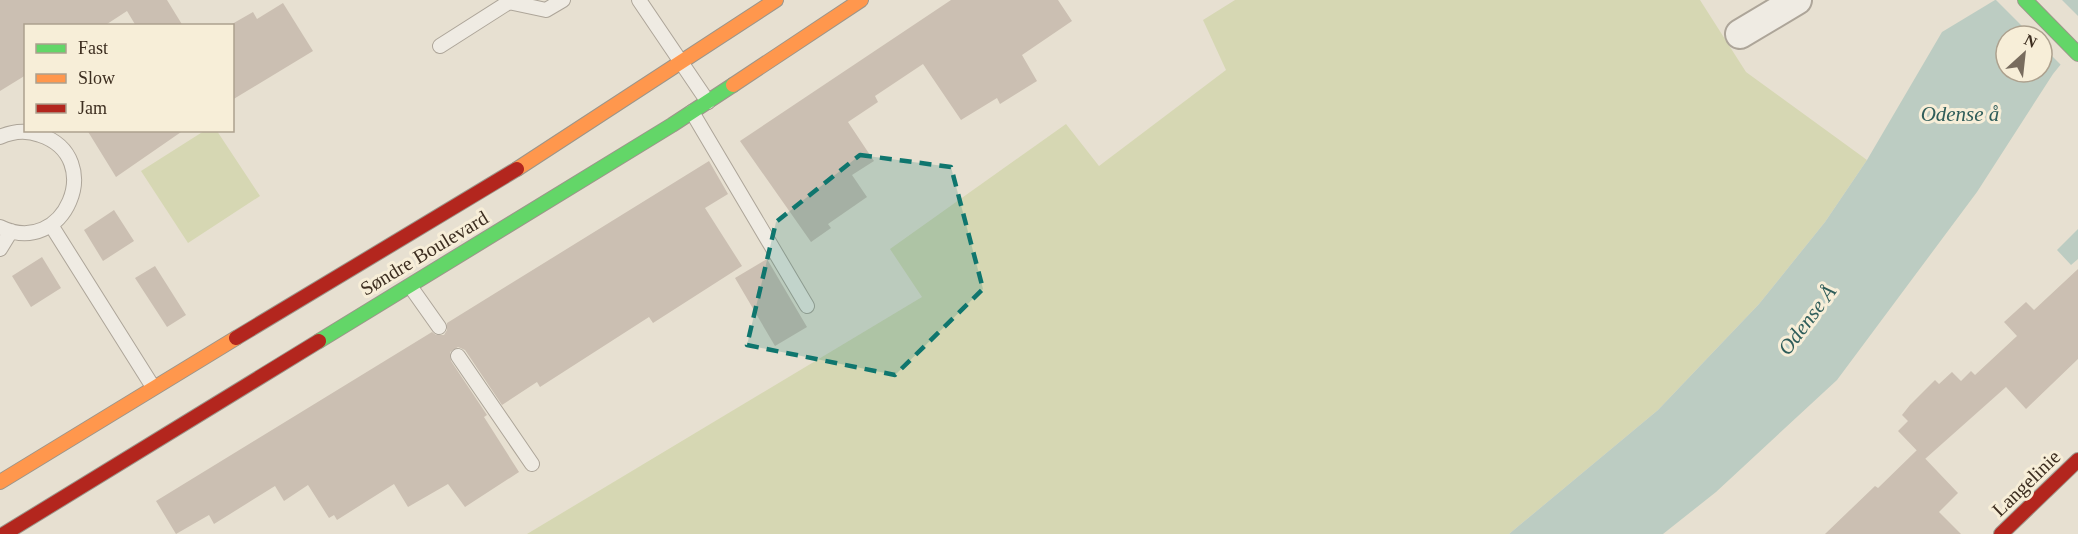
<svg xmlns="http://www.w3.org/2000/svg" width="2078" height="534" font-family="'Times New Roman',serif">
  <style>
    .green { fill: #d6d7b3 }
    .water { fill: #bcccc2; fill-rule: evenodd }
    .pier { fill: #e7e0d1 }
    .building { fill: #cbbfb2 }
    .lines { fill: none; stroke-linecap: round; stroke-linejoin: round }
    .lane-casing { stroke: #ada599; stroke-width: 16 }
    .street-casing { stroke: #ada599; stroke-width: 32 }
    .fast-casing { stroke: #9c958a; stroke-width: 16 }
    .slow-casing { stroke: #9c958a; stroke-width: 16 }
    .jam-casing { stroke: #9c958a; stroke-width: 16 }
    .lane { stroke: #efebe3; stroke-width: 14 }
    .street { stroke: #efebe3; stroke-width: 28 }
    .fast { stroke: #63d668; stroke-width: 14 }
    .slow { stroke: #ff974d; stroke-width: 14 }
    .jam { stroke: #b3261e; stroke-width: 14 }
    .marked { fill: #0f766e; fill-opacity: 0.2; stroke: #0f766e; stroke-width: 4.5; stroke-dasharray: 12 8; stroke-linejoin: round }
    .labels { text-anchor: middle; stroke-width: 6; stroke-linejoin: round; paint-order: stroke }
    .street-label { font-size: 20px; fill: #3d2e20; stroke: #f7eed8 }
    .water-label { font-size: 21px; font-style: italic; fill: #2f5d5a; stroke: #f7eed8 }
  </style>
  <rect width="100%" height="100%" fill="#e7e0d1"/>
  <path class="green" d="M 1235,0 L 1700,0 L 1746,72 L 1867,160 L 1825,222 L 1759,304 L 1658,410 L 1509,534 L 527,534 L 922,297 L 890,249 L 1066,124 L 1099,166 L 1226,70 L 1203,20 Z
    M 204,131 L 217,131 L 260,196 L 188,243 L 141,171 Z"/>
  <path class="water" d="M 1995,0 L 2078,0 L 2078,43 L 2053,74 L 1977,192 L 1837,380 L 1716,492 L 1663,534 L 1509,534 L 1658,410 L 1759,304 L 1825,222 L 1867,160 L 1942,32 ZM 2006,36 L 2042,36 L 2042,72 L 2006,72 Z
    M 2078,229 L 2078,259 L 2071,265 L 2057,250 Z"/>
  <path class="pier" d="M 1996,0 L 2062,0 L 2078,16 L 2078,47 L 2063,67 L 2042,46 L 2042,36 L 2032,36 Z"/>
  <path class="building" d="M 0,0 L 167,0 L 183,26 L 136,26 L 127,11 L 104,26 L 26,26 L 26,75 L 0,91 Z
    M 951,0 L 1058,0 L 1072,21 L 1022,55 L 1037,81 L 1000,104 L 997,98 L 961,120 L 923,64 L 875,96 L 878,102 L 848,122 L 874,161 L 852,175 L 867,197 L 828,224 L 831,228 L 811,242 L 740,141 Z
    M 283,3 L 313,51 L 232,100 L 232,24 L 253,12 L 257,19 Z
    M 87,130 L 184,130 L 116,177 Z
    M 709,161 L 728,194 L 705,208 L 742,266 L 653,323 L 649,317 L 540,387 L 537,382 L 502,405 L 465,350 L 458,347 L 450,352 L 451,361 L 487,415 L 484,417 L 519,472 L 465,507 L 448,484 L 408,507 L 394,484 L 337,520 L 334,515 L 329,518 L 308,485 L 284,501 L 275,486 L 214,524 L 209,515 L 176,534 L 156,501 L 432,332 L 436,335 L 444,335 L 447,330 L 447,323 Z
    M 114,210 L 134,241 L 103,261 L 84,230 Z
    M 42,257 L 61,288 L 31,307 L 12,276 Z
    M 767,259 L 807,327 L 775,346 L 735,278 Z
    M 155,266 L 186,315 L 167,327 L 135,278 Z
    M 2078,269 L 2078,359 L 2026,409 L 2006,387 L 1925,459 L 1898,431 L 1908,421 L 1902,415 L 1910,405 L 1935,380 L 1939,384 L 1952,372 L 1961,381 L 1971,371 L 1975,375 L 2017,336 L 2004,322 L 2026,302 L 2034,310 Z
    M 1917,450 L 1958,493 L 1939,512 L 1961,534 L 1825,534 L 1875,486 L 1878,488 Z"/>
  <g class="lines">
    <defs>
      <path id="lane" d="M 639,0 L 708,102
        M 440,46 L 509,2 L 546,10 L 563,0
        M 692,112 L 807,306
        M 0,137 C 13,131 27,130 40,135 C 107,157 65,259 0,227
        M 51,225 L 153,387
        M 0,249 L 11,231
        M 410,286 L 439,327
        M 458,356 L 532,464"/>
      <path id="street" d="M 1740,34 L 1797,0"/>
      <path id="fast" d="M 2025,0 L 2078,54
        M 319,341 L 672,125 L 733,85"/>
      <path id="slow" d="M 733,85 L 861,0
        M 517,169 L 776,0
        M 0,482 L 236,338"/>
      <path id="jam" d="M 236,338 L 517,169
        M 4,534 L 319,341
        M 2001,534 L 2078,460"/>
    </defs>
    <use href="#lane" class="lane-casing"/>
    <use href="#street" class="street-casing"/>
    <use href="#fast" class="fast-casing"/>
    <use href="#slow" class="slow-casing"/>
    <use href="#jam" class="jam-casing"/>
    <use href="#lane" class="lane"/>
    <use href="#street" class="street"/>
    <use href="#fast" class="fast"/>
    <use href="#slow" class="slow"/>
    <use href="#jam" class="jam"/>
  </g>
  <path class="marked" d="M 860,155 L 951,167 L 983,289 L 895,375 L 747,345 L 776,222 Z"/>
  <g class="labels">
    <g class="street-label">
      <text transform="translate(424 253) rotate(-31)" y="7">Søndre Boulevard</text>
      <text transform="translate(2026 483) rotate(-44)" y="7">Langelinie</text>
    </g>
    <g class="water-label">
      <text x="1960" y="121">Odense å</text>
      <text transform="translate(1807 320) rotate(-53)" y="7">Odense Å</text>
    </g>
  </g>
  <rect x="24" y="24" width="210" height="108" fill="#f7eed8" stroke="#ada18e" stroke-width="1.5"/>
  <rect x="36" y="44" width="30" height="9" fill="#63d668" stroke="#ada18e" stroke-width="1.5"/>
  <text x="78" y="54" font-size="18" fill="#3d2e20">Fast</text>
  <rect x="36" y="74" width="30" height="9" fill="#ff974d" stroke="#ada18e" stroke-width="1.5"/>
  <text x="78" y="84" font-size="18" fill="#3d2e20">Slow</text>
  <rect x="36" y="104" width="30" height="9" fill="#b3261e" stroke="#ada18e" stroke-width="1.5"/>
  <text x="78" y="114" font-size="18" fill="#3d2e20">Jam</text>
  <g transform="translate(2024 54) rotate(27)"><circle r="28" fill="#f7eed8" stroke="#ada18e" stroke-width="1.5"/>
  <path d="M0-4.5L10 22L0 15L-10 22Z" fill="#786c5e"/>
  <text y="-9" font-size="16" font-weight="bold" text-anchor="middle" fill="#3d2e20">N</text>
  </g>
</svg>
